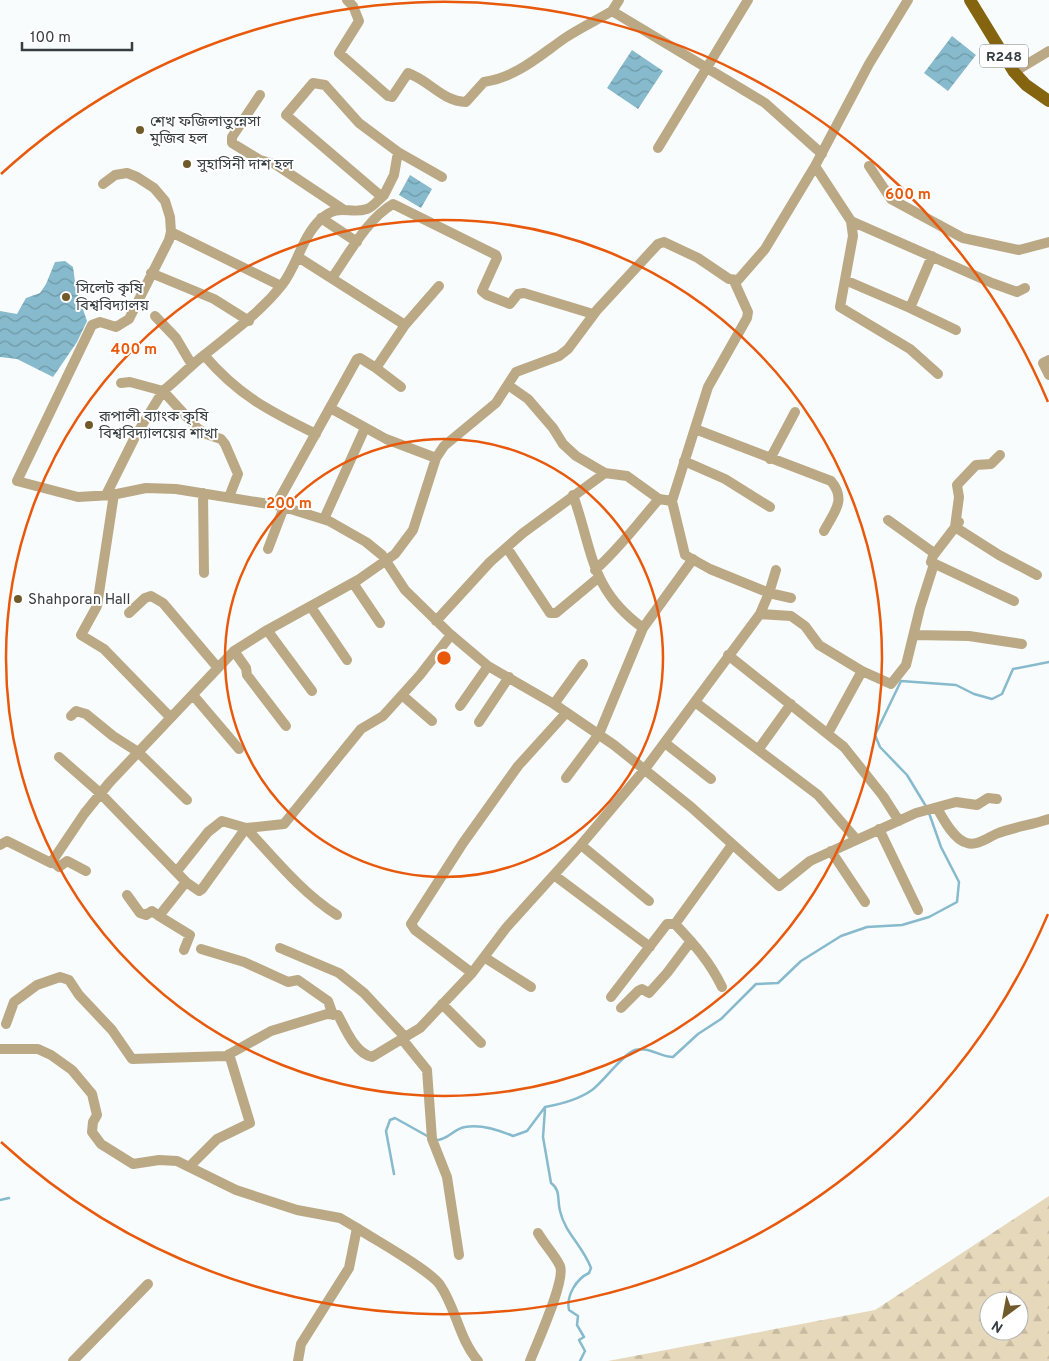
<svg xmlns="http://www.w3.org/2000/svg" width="1049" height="1361" font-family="Overpass,'Noto Sans Bengali',sans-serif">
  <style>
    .forest { fill: url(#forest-firs); fill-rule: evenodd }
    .water { fill: url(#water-waves) }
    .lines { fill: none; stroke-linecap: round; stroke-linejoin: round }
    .stream { stroke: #86bacc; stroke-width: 2.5 }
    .minor { stroke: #bba985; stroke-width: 10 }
    .major { stroke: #84640f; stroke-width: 12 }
    .ring { fill: none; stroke: #e8590c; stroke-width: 2.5 }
    .poi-dot { fill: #705a2a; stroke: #fff; stroke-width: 2 }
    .labels { text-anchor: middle; stroke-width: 4; stroke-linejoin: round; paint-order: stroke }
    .shield { fill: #fff; stroke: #73787a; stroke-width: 1 }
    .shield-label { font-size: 14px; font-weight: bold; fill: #373e41 }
    .poi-label { font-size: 15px; fill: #373e41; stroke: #fff; text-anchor: start }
    .centre { fill: #e8590c; stroke: #fff; stroke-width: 2.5 }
    .ring-label { font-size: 15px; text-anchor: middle; font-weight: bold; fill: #e8590c; stroke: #fff; stroke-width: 4; stroke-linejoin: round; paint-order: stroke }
  </style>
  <defs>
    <pattern id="forest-firs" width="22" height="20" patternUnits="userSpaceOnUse" patternTransform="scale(1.25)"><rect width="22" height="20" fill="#e6d8ba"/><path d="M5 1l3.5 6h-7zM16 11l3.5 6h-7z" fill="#c6baa1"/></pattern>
    <pattern id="water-waves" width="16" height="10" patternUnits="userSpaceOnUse" patternTransform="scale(1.25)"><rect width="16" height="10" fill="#86bacc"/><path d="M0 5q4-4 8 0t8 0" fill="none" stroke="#6e99a7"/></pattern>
  </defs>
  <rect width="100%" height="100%" fill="#f8fcfd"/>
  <path class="forest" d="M 1049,1196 L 1049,1361 L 608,1361 L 875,1310 ZM 989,1301 L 1019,1301 L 1019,1331 L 989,1331 Z"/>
  <path class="water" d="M 952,36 L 976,55 L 948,91 L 924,73 Z
    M 632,50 L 663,71 L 638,109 L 607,88 Z
    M 410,175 L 432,189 L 421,208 L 399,195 Z
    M 65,261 L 73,267 L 76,289 L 87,321 L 77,342 L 53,377 L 17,359 L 0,357 L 0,311 L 17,314 L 26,298 L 40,293 L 46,284 L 55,262 Z"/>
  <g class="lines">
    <path class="stream" d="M 927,808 L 907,775 L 880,747 L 875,735 L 901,681 L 956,685 L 974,694 L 992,699 L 1002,694 L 1013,669 L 1049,662
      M 545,1109 L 543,1137 L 551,1183 C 561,1190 557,1200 560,1211 C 565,1233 583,1246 591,1268 L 589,1273 C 576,1279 566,1296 569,1310 L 578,1316 L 577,1325 L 584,1337 L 579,1340 L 585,1351 L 580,1361
      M 436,1140 C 448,1140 453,1129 465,1127 C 480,1124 499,1130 513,1136 L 527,1131 L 545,1107 C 562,1104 578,1100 592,1090 C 604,1081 623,1054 635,1050 C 649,1046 660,1057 673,1057 L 698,1034 L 721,1019 L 756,984 L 778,983 L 801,961 L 841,936 L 867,927 L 902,925 L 929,917 L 957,902 L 959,882 L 941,847 L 929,813
      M 394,1174 L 386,1131 L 390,1120 L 395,1118 L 429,1137
      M 0,1200 L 9,1198"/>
    <path class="minor" d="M 347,0 L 353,6 L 359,21 L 339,53 L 388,96 L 392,97 L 408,73 C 430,81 442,101 466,102 L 484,82 C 517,77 539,56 565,38 C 580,28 597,20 612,11
      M 619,0 L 612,11 L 765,103 L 822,154
      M 908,0 L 869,64 L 815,166 L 851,221 L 853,236 L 840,307 L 910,349 L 938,374
      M 1014,72 L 1049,51
      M 260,95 L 232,137 L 232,143 L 260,160 L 275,164 L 344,210
      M 658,148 L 748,0
      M 398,152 L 442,177
      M 869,166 L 891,199 L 963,238 L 1019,250 L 1049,242
      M 103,184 L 115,175 L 127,173 L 137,177 L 154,188 L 165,201 L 170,217 L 171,232 L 169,240 L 129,319 L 116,327 L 100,322 L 92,325 L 17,481 L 78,497 L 112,495 L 146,488 L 176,489 L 281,506 L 329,521 L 366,542 L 382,555 L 405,590 L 449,633 L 488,666 L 554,704 L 614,745 L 691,807 L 779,886 L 810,861 L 916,813 L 956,802 L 977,805 L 988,798 L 997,799
      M 321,218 L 357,242
      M 851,221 L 992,283 L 1017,292 L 1025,288
      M 171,232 L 281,286
      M 298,257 L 405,325 L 376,368 L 401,387
      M 151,273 L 214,299 L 249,321
      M 332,278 C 349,254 367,219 393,204 L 496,255 L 497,258 L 482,291 L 487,295 L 510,304 L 518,294 L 524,293 L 593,314
      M 845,280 L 910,308 L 956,330
      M 910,308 L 932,256
      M 155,316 L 176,338 L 192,365
      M 405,325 L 439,286
      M 204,355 C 238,395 269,411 316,434
      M 1049,360 L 1043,363 L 1049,375
      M 121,383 L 130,382 L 163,391 C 177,380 189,367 203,356 C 231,333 259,314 282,285 C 297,266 302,237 320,220 C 339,202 349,215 367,209 C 373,207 379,199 384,195 L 394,175 L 398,152 L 359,123 L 325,85 L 313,83 L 286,115 L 382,197
      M 508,385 L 528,399 L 553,428 L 563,444 L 576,456 L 605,473
      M 330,408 L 386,439 L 436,458
      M 695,429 L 831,481 C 847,500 834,512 824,531
      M 1000,455 L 991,464 L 976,465 L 957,485 L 959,497 L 955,527 L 999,555 L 1037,575
      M 770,459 L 795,412
      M 684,461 L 725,479 L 770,507
      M 203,493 L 204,573
      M 114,494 L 97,606 L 81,635 L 104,649 L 170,717
      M 106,495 L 136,435 L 163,391 L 197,428 L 206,434 L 221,439 L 225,444 L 238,474 L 229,497
      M 573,495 C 593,551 590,590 643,628
      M 672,501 L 708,387 L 747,318 L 748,312 L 734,281
      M 276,505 L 357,359 L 360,358 L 376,368
      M 324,519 L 365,428
      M 888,520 L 934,553
      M 959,522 L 933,556 L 931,562 L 1014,601
      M 507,548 L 550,613 L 556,613 L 598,578
      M 268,549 L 284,507
      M 595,570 C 619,549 638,523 659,499
      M 776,570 L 769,593 L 791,598
      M 353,583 L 380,623
      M 311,607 L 347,660
      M 129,613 L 145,598 L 151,596 L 163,603 L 218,668
      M 760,614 L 791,616 L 805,626 L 819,645 L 862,671
      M 267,630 L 312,691
      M 914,635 L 969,636 L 1022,644
      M 234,651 L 246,668 L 247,675 L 286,726
      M 728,655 L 844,747 L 883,796 L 899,821
      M 193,695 L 239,749
      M 402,695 L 432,721
      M 695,702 L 818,795 L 856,839
      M 554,704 L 583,664
      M 460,706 L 488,666
      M 71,716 L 76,711 L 86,714 L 113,736 L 138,752 L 187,800
      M 479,722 L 509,677
      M 828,733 L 862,671 L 891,684 L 906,665 L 920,608 L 934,564
      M 665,743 L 711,779
      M 758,750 L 791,704
      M 59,757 L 100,793 L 186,882 L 159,916 L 190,935 L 184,950
      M 566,778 L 599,734 L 643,628 L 693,559
      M 937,808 C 943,819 954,840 967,843 C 977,846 987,838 996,834 C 1013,827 1032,825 1049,819
      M 246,828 C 274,858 302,893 337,915
      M 879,829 L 918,910
      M 0,845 L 7,841 L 51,863 L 84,814 L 109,783 L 234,651 L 264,632 L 358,580 L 395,554 L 413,530 L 436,458 L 444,446 L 496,403 L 516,372 L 559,356 L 568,349 L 597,310 L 658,244 L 664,242 L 698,258 L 729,279 L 738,280 L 765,249 L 815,166
      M 581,845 L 649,901
      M 831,851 L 865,902
      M 52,861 L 59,867 L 67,861 L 86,871
      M 177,871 L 208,832 L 222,821 L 246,828 L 284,824 L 361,729 L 383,716 L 420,675 L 451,635
      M 554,875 L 650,947
      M 186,882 L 199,891 L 202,889 L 246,828
      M 127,895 L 140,913 L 146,915 L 152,911 L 159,916
      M 280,948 L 339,973 L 364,993 L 405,1037
      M 201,949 L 244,962 L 288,982 L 298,980 L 328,1001 L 333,1015
      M 484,957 L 531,987
      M 472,973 L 415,930 L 411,924 L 463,843 L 518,766 L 566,713
      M 722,987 C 710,962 694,944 675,924 L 732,845
      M 611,997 L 667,924 L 675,924
      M 442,1004 L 481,1043
      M 621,1008 L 638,991 L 642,989 L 649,993 L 667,973 L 691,941
      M 6,1024 L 14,1002 L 37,985 L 60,977 L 69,980 L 79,995 L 112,1030 L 132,1059 L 226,1056 L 271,1031 L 327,1014 L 338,1015 C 346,1030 355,1053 372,1057 L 420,1028 L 472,973 L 506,928 L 580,846 L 645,769 L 760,614 L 769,593 L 710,569 L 685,555 L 672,501 L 659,499 L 627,476 L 605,473 L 523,533 L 490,562 L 436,621
      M 402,1039 L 427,1070 L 432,1139 L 447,1177 L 459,1255
      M 0,1049 L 38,1049 L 51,1055 L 72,1070 L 92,1094 L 97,1115 L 93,1122 L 92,1132 L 101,1144 L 133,1164 L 159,1160 L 177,1161 L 236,1190 L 297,1210 L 340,1218 L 357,1228
      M 189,1167 L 217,1139 L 250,1123 L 229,1054
      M 73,1361 L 148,1284
      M 298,1361 L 301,1344 L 349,1268 L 357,1228 C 375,1240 430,1270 440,1285 C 456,1308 459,1339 478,1361
      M 530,1361 C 537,1343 566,1280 560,1266 C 555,1255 544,1244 538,1233"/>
    <path class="major" d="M 970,0 L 1014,72 L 1026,85 L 1049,101"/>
  </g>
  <g class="ring">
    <circle cx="444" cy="658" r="219"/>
    <circle cx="444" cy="658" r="438"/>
    <path d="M1048 914A656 656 0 0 1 1 1142M1 174A656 656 0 0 1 1048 402"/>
  </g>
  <g class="poi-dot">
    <circle cx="140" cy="130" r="5"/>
    <circle cx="187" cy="164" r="5"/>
    <circle cx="66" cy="297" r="5"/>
    <circle cx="89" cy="425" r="5"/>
    <circle cx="18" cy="599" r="5"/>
  </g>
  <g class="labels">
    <rect class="shield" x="980" y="44.5" width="48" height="23" rx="4"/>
    <g class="shield-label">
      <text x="1004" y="61">R248</text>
    </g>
    <g class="poi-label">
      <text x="150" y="126">শেখ ফজিলাতুন্নেসা<tspan x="150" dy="17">মুজিব হল</tspan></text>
      <text x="197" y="169">সুহাসিনী দাশ হল</text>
      <text x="76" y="293">সিলেট কৃষি<tspan x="76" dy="17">বিশ্ববিদ্যালয়</tspan></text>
      <text x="99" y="421">রূপালী ব্যাংক কৃষি<tspan x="99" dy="17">বিশ্ববিদ্যালয়ের শাখা</tspan></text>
      <text x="28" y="604">Shahporan Hall</text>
    </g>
  </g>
  <circle cx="444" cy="658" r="8" class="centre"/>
  <g class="ring-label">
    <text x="908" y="199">600 m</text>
    <text x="134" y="354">400 m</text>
    <text x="289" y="508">200 m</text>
  </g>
  <g transform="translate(1004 1316) rotate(212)"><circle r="24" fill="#ffffff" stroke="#afb2b3"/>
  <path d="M0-4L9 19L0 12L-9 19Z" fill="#705a2a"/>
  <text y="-8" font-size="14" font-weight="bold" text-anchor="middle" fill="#373e41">N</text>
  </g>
  <path d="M22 42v8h110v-8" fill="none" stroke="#373e41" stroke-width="2.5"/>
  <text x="30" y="42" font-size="15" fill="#373e41" stroke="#ffffff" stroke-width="4" paint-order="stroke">100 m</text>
</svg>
